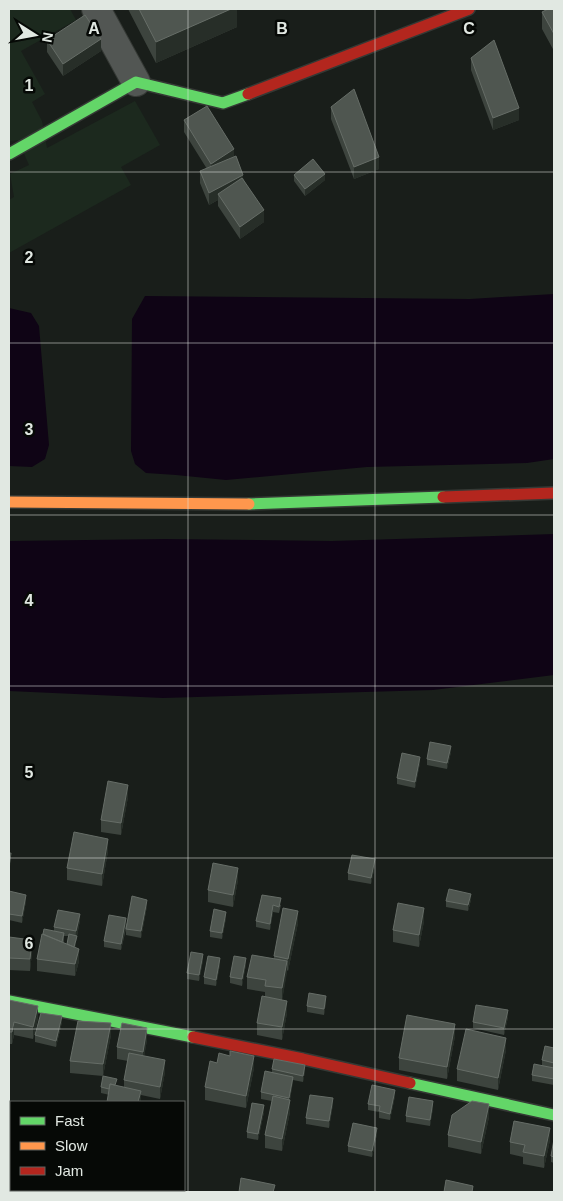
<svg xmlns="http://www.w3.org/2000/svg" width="563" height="1201" viewBox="0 0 563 1201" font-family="Helvetica,sans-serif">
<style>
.built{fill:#1c291e}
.water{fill:#0f0415}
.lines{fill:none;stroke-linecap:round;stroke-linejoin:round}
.street-casing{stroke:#353935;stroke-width:30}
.fast-casing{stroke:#353935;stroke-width:14}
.slow-casing{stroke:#353935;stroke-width:14}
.jam-casing{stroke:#353935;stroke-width:14}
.street{stroke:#525653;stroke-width:28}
.fast{stroke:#63d668;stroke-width:11}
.slow{stroke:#ff974d;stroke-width:11}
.jam{stroke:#b3261e;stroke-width:11}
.wall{fill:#3d443e;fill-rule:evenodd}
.shaded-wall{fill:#272e28}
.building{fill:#4f5650;stroke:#666d67}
.grid{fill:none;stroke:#e1e8e2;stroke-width:1;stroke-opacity:0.55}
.grid-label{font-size:16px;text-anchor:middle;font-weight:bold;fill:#e1e8e2;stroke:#060906;stroke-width:5;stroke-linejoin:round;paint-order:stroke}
</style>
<rect width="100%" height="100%" fill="#191e1a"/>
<path class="built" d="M9,9H70L76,20L21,51L45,94L32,102L42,121L47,148L135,101L160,145L121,167L131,185L9,253V200L14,197L10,174L29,165L18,140L9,141Z"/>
<path class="water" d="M554,294V459L527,463L367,467L226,480L176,475L146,473L135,464L131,451L132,319L145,296L470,299Z
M9,308L31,313L39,326L49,445L45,459L32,467L9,466Z
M554,534V675L433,690L163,698L9,691V541L165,539L332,541Z"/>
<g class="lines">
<defs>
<path id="street" d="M96,9L136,82"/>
<path id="fast" d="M9,154L136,82L223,103L248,94
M249,504L443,497
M9,1001L193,1037
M410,1083L554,1115"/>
<path id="slow" d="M9,502L249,504"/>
<path id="jam" d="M248,94L469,9
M443,497L554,493
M193,1037L303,1059L410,1083"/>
</defs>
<use href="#street" class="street-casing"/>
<use href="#fast" class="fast-casing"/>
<use href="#slow" class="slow-casing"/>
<use href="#jam" class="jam-casing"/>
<use href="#street" class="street"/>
<use href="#fast" class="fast"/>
<use href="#slow" class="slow"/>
<use href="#jam" class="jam"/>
</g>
<path class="wall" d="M128,9H237V27L156,63Z
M554,9V51L542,29V12Z
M47,40L101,51L63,76L47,52Z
M471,58L519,120L493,130L471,70Z
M331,107L379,169L354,179L331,119Z
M184,120L234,157L243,178L264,222L240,239L218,206V200L209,205L200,183V171L207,169L184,132Z
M294,175L325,180L305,196L294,181Z
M451,752L447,769L427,765V759Z
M420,763L415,788L397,784V778Z
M128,797L121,835L101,832V820Z
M108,851L102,886L67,880V868Z
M375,865L371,884L348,880V873Z
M238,880L233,907L208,902V890Z
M9,891L26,901L22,923L9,920Z
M262,895L281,905L279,913L273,912L270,930L256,927V921Z
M471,900L468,911L446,907V901Z
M147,906L141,938L126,935V929L121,950L104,947V941L126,924Z
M226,918L222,939L210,937V931Z
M80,920L77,936L75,948L79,961L75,976L37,971V959L43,934L54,931V927ZM64,936H68L67,944L64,943Z
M424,921L419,947L393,942V930Z
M298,923L288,971L287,970L282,1000L287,1013L282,1040L257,1035V1023L265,997V992L247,989V977L274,959V956Z
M9,937L32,952L30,971L9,970Z
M203,960L199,981L187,979V973Z
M220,964L216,986L204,984V977Z
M246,964L242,986L230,983V977Z
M9,1000L38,1018L33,1039L14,1035L12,1044H9Z
M326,1002L324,1015L307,1012V1006Z
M508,1017L504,1035L473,1028V1022Z
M62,1022L56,1047L35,1042V1035Z
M111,1035L103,1076L70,1073V1061Z
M455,1036L447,1079L399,1070V1058Z
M147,1040L144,1056L165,1072L160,1099L141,1095V1102L101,1093V1087L117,1086L124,1087V1080L128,1061L117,1059V1047Z
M554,1048V1085L532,1081V1075L542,1065V1060Z
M506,1050L498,1090L457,1081V1069Z
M254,1068L246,1108L205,1100V1087Z
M272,1069L305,1071L303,1082L293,1080L290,1100V1112L282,1151L265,1148V1135L272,1101L261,1099V1092L272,1072Z
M395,1096L390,1120L379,1118V1112L368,1110V1104Z
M333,1104L329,1128L306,1124V1118Z
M433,1108L430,1126L406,1122V1116Z
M264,1112L258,1140L247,1138V1132Z
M489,1117L481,1154L448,1147V1135Z
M377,1134L372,1157L348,1152V1146Z
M554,1139V1163L551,1162V1156Z
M550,1140L544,1168L523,1164V1157L510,1154V1142Z"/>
<path class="shaded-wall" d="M231,9H237V27L156,63V42Z
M101,39V51L63,76V64Z
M519,108V120L493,130V118Z
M234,149V161L211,176V164Z
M379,157V169L354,179V167Z
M325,174V180L305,196V189Z
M243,175V187L218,194V200L209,205V193Z
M264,210V222L240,239V227Z
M451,746V752L447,769V763Z
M420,757V763L415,788V782Z
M128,785V797L121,835V823Z
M108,839V851L102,886V874Z
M11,853V860L9,874V867Z
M375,859V865L371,884V878Z
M238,868V880L233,907V895Z
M471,894V900L468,911V905Z
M26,895V901L22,923V916Z
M147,900V906L141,938V931Z
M273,905V912L270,930V924Z
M424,908V921L419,947V935Z
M298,911V923L288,971V959Z
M226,912V918L222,939V933Z
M80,914V920L74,954L76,931Z
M126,918V925L121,950V944Z
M32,940V952L30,971V959Z
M79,949V961L75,976V964Z
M203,954V960L199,981V975Z
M220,958V964L216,986V980Z
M246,958V964L242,986V979Z
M287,961V973L282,1001V988Z
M326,996V1002L324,1015V1009Z
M287,1001V1013L282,1040V1027Z
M38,1006V1018L33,1039V1027Z
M508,1010V1017L504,1035V1028Z
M62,1016V1022L56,1047V1041Z
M14,1022V1035L12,1044V1032Z
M111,1023V1035L103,1076V1064Z
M455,1024V1036L447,1079V1067Z
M147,1028V1040L143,1064V1052Z
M506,1038V1050L498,1090V1078Z
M254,1056V1068L246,1108V1096Z
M165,1060V1072L160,1099V1087Z
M305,1065V1071L303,1082V1076Z
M293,1077V1083L289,1104V1098Z
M395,1090V1096L390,1120V1114Z
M141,1091V1102H138Z
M333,1098V1104L329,1128V1121Z
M290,1100V1112L282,1151V1139Z
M433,1101V1108L430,1126V1120Z
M489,1104V1117L481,1154V1142Z
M264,1105V1112L258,1140V1134Z
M377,1128V1134L372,1157V1151Z
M550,1128V1140L544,1168V1156Z"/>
<path class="building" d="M139,9H231L156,42Z
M548,9H554V34L542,12Z
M85,15L101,39L63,64L47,40Z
M494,40L519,108L493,118L471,58Z
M354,89L379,157L354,167L331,107Z
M207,106L234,149L211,164L184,120Z
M236,156L243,175L209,193L200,171Z
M313,159L325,174L305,189L294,175Z
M242,178L264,210L240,227L218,194Z
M430,742L451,746L447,763L427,759Z
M402,753L420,757L415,782L397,778Z
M108,781L128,785L121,823L101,820Z
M74,832L108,839L102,874L67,868Z
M9,853H11L9,867Z
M352,855L375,859L371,878L348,873Z
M213,863L238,868L233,895L208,890Z
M449,889L471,894L468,905L446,901Z
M9,891L26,895L22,916L9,914Z
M262,895L281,898L279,907L273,905L270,924L256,921Z
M132,896L147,900L141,931L126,929Z
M398,903L424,908L419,935L393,930Z
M283,908L298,911L288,959L274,956Z
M214,909L226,912L222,933L210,931Z
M58,910L80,914L76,931L54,927Z
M109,915L126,918L121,944L104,941Z
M44,929L64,933L62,942L43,934Z
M42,934L79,949L75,964L37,959Z
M69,934L77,936L74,947L67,944Z
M9,937L32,940L30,959L9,958Z
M191,952L203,954L199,975L187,973Z
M252,955L287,961L282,988L265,986L266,980L247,977Z
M208,956L220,958L216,980L204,977Z
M234,956L246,958L242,979L230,977Z
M309,993L326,996L324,1009L307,1006Z
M262,996L287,1001L282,1027L257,1023Z
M9,1000L38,1006L33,1027L14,1022L12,1032H9Z
M476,1005L508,1010L504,1028L473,1022Z
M41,1013L62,1016L56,1041L35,1035Z
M407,1015L455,1024L447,1067L399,1058Z
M78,1021L111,1023L103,1064L70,1061Z
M122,1023L147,1028L143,1052L117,1047Z
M466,1029L506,1038L498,1078L457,1069Z
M545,1046L554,1048V1063L542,1060Z
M230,1051L254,1056L246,1096L205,1087L210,1061L217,1063L219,1053L230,1056Z
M129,1053L165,1060L160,1087L124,1080Z
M274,1059L305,1065L303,1076L272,1069Z
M534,1064L554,1068V1079L532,1075Z
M265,1071L293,1077L289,1098L261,1092Z
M103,1076L117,1079L115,1085L110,1084L109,1089L101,1087Z
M110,1084L141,1091L138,1102H107Z
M372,1085L395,1090L390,1114L379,1111L380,1106L368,1104Z
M310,1095L333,1098L329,1121L306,1118Z
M273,1096L290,1100L282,1139L265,1135Z
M409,1097L433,1101L430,1120L406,1116Z
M472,1101L489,1104L481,1142L448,1135L452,1115Z
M252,1103L264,1105L258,1134L247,1132Z
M514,1121L550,1128L544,1156L523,1152L525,1145L510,1142Z
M353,1123L377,1128L372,1151L348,1146Z
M554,1139V1157L551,1156Z
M241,1178L275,1185L273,1192H239Z
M446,1180L473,1186L472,1192H444Z"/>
<path class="grid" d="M188,9V1192M375,9V1192M9,172H554M9,343H554M9,515H554M9,686H554M9,858H554M9,1029H554"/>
<g class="grid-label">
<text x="94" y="34">A</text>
<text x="282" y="34">B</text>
<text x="469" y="34">C</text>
<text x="29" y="91">1</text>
<text x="29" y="263">2</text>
<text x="29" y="435">3</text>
<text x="29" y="606">4</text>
<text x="29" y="778">5</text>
<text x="29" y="949">6</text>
</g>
<rect width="563" height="1201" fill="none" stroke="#e1e8e2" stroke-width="20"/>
<rect x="10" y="1101" width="175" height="90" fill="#060906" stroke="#5e625e"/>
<rect x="20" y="1117" width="25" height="8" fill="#63d668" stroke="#5e625e"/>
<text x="55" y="1126" font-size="15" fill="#e1e8e2">Fast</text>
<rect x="20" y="1142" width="25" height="8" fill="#ff974d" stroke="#5e625e"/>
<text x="55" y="1151" font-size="15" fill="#e1e8e2">Slow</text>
<rect x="20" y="1167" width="25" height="8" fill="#b3261e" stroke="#5e625e"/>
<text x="55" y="1176" font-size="15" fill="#e1e8e2">Jam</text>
<g transform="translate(35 35) rotate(101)" stroke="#060906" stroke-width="4" paint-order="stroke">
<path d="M0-4L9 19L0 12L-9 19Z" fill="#e1e8e2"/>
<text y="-8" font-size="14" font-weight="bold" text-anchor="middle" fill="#e1e8e2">N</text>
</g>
</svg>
